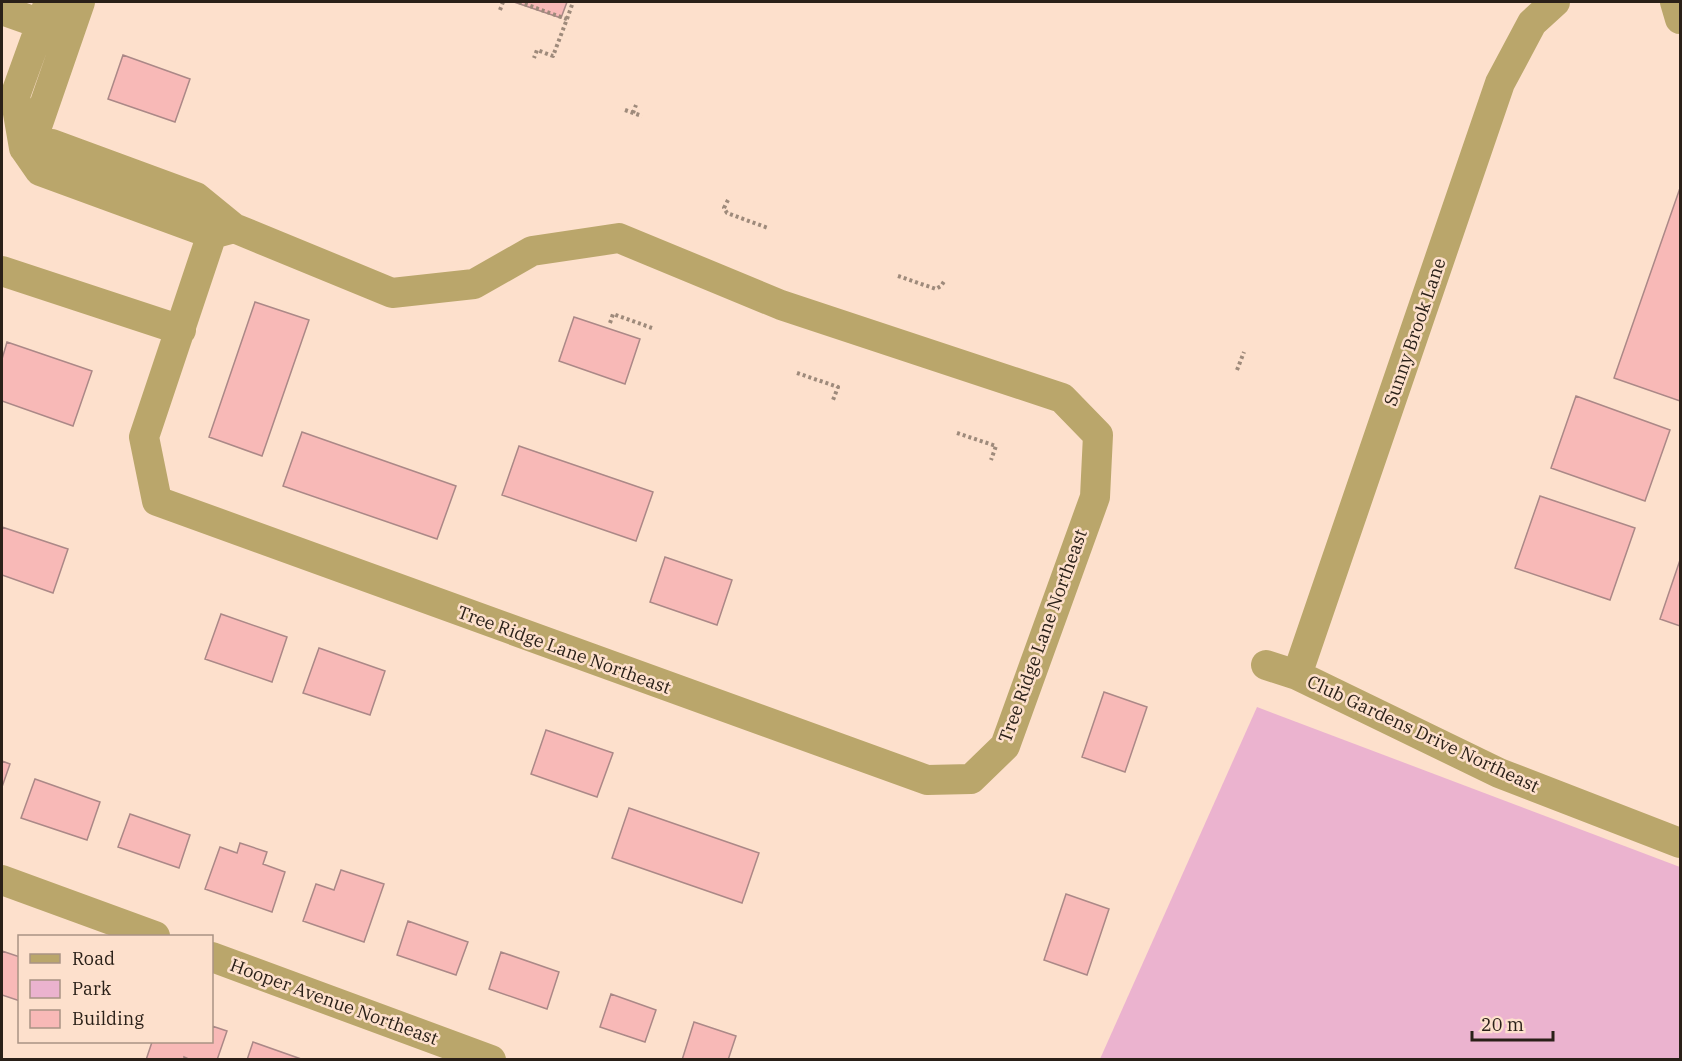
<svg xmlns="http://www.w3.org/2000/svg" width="1682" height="1061" viewBox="0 0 1682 1061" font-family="'IBM Plex Serif',serif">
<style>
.green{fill:#ebb3cf}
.building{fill:#f8b9b7;stroke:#ab8887;stroke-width:1.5}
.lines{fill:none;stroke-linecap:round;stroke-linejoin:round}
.path{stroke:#9e8a7b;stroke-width:4;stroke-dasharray:3 3;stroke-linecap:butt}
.minor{stroke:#baa66b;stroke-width:30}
.labels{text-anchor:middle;stroke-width:5;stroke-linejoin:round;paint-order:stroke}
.street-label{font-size:18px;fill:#2a2018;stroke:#fde0cc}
</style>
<rect width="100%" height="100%" fill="#fde0cc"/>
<path class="green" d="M1257,707L1680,867V1059H1100Z"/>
<path class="building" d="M514,2H567L561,18Z
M123,55L190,79L175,122L108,99Z
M1680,188V401L1614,378Z
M255,302L309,320L262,456L209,437Z
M574,317L640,339L625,384L559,361Z
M7,342L92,371L73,426L2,401V359Z
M1576,396L1670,430L1645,501L1551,468Z
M302,432L456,486L437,539L283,486Z
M519,446L653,492L636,541L502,495Z
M1540,496L1635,528L1610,600L1515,568Z
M2,527L68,549L53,593L2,575Z
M665,557L732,580L717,625L650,602Z
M1680,560V626L1660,619Z
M221,614L287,637L272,682L205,659Z
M319,648L385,671L370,715L303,693Z
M1104,692L1147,707L1125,772L1082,757Z
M546,730L613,753L597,797L531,774Z
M2,761L10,764L2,787Z
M35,779L100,802L87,840L21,818Z
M629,808L759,853L742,903L612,858Z
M130,814L190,835L179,868L118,847Z
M240,843L267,852L263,864L285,872L272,912L205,889L220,847L237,853Z
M341,870L384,884L364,942L303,921L316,884L334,890Z
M1066,894L1109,909L1087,975L1044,960Z
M408,921L468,942L456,975L397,955Z
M2,951L20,957V1001L2,995Z
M501,952L559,972L547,1009L489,989Z
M611,994L656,1010L645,1042L600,1027Z
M694,1022L736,1036L728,1060H682Z
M212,1026L227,1031L217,1060H191L184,1057V1060H146L152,1042H212Z
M253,1042L304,1060H247Z"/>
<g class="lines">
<path class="path" d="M519,2L567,19L553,56L537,50L534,58
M500,10L503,2
M567,19L573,2
M625,110L642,116
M633,113L636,105
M728,200L724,208L727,213L768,228
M898,276L936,289L941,286L945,280
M610,323L613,314L652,328
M1237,370L1244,352
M797,373L838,387L833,400
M957,433L996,446L991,460"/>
<path class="minor" d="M49,2L15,96L24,148L40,171L212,234
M1675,2L1680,19
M2,10L41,24
M24,148L52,144L196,197L234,228
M24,148L34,135L80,2
M234,228L392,293L474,284L532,251L619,238L781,305L1062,398L1098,435L1095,497L1005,746L971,779L927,780L157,501L144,437L212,234Z
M2,271L181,330
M1266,665L1297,675L1499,773L1680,843
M1297,675L1500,83L1532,23L1555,2
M2,880L155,936
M212,957L491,1060"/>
</g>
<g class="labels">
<g class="street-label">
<text transform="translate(1415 332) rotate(-71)" y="6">Sunny Brook Lane</text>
<text transform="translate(1043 636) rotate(-70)" y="6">Tree Ridge Lane Northeast</text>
<text transform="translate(564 650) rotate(20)" y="6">Tree Ridge Lane Northeast</text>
<text transform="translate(1423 734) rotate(25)" y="6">Club Gardens Drive Northeast</text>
<text transform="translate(334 1002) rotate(20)" y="6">Hooper Avenue Northeast</text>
</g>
</g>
<rect width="1682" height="1061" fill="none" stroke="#2a2018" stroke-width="6"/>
<rect x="18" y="935" width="195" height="108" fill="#fde0cc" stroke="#a99384" stroke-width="1.5"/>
<rect x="30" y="954" width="30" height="9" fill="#baa66b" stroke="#a99384" stroke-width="1.5"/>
<text x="72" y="965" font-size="18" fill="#2a2018">Road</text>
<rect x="30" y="980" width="30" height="18" fill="#ebb3cf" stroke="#a99384" stroke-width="1.5"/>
<text x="72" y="995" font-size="18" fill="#2a2018">Park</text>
<rect x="30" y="1010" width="30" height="18" fill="#f8b9b7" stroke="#a99384" stroke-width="1.5"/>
<text x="72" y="1025" font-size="18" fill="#2a2018">Building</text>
<path d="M1472 1031v9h81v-9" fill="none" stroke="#2a2018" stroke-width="3"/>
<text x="1481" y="1031" font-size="18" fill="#2a2018" stroke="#fde0cc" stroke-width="4.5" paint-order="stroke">20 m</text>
</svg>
